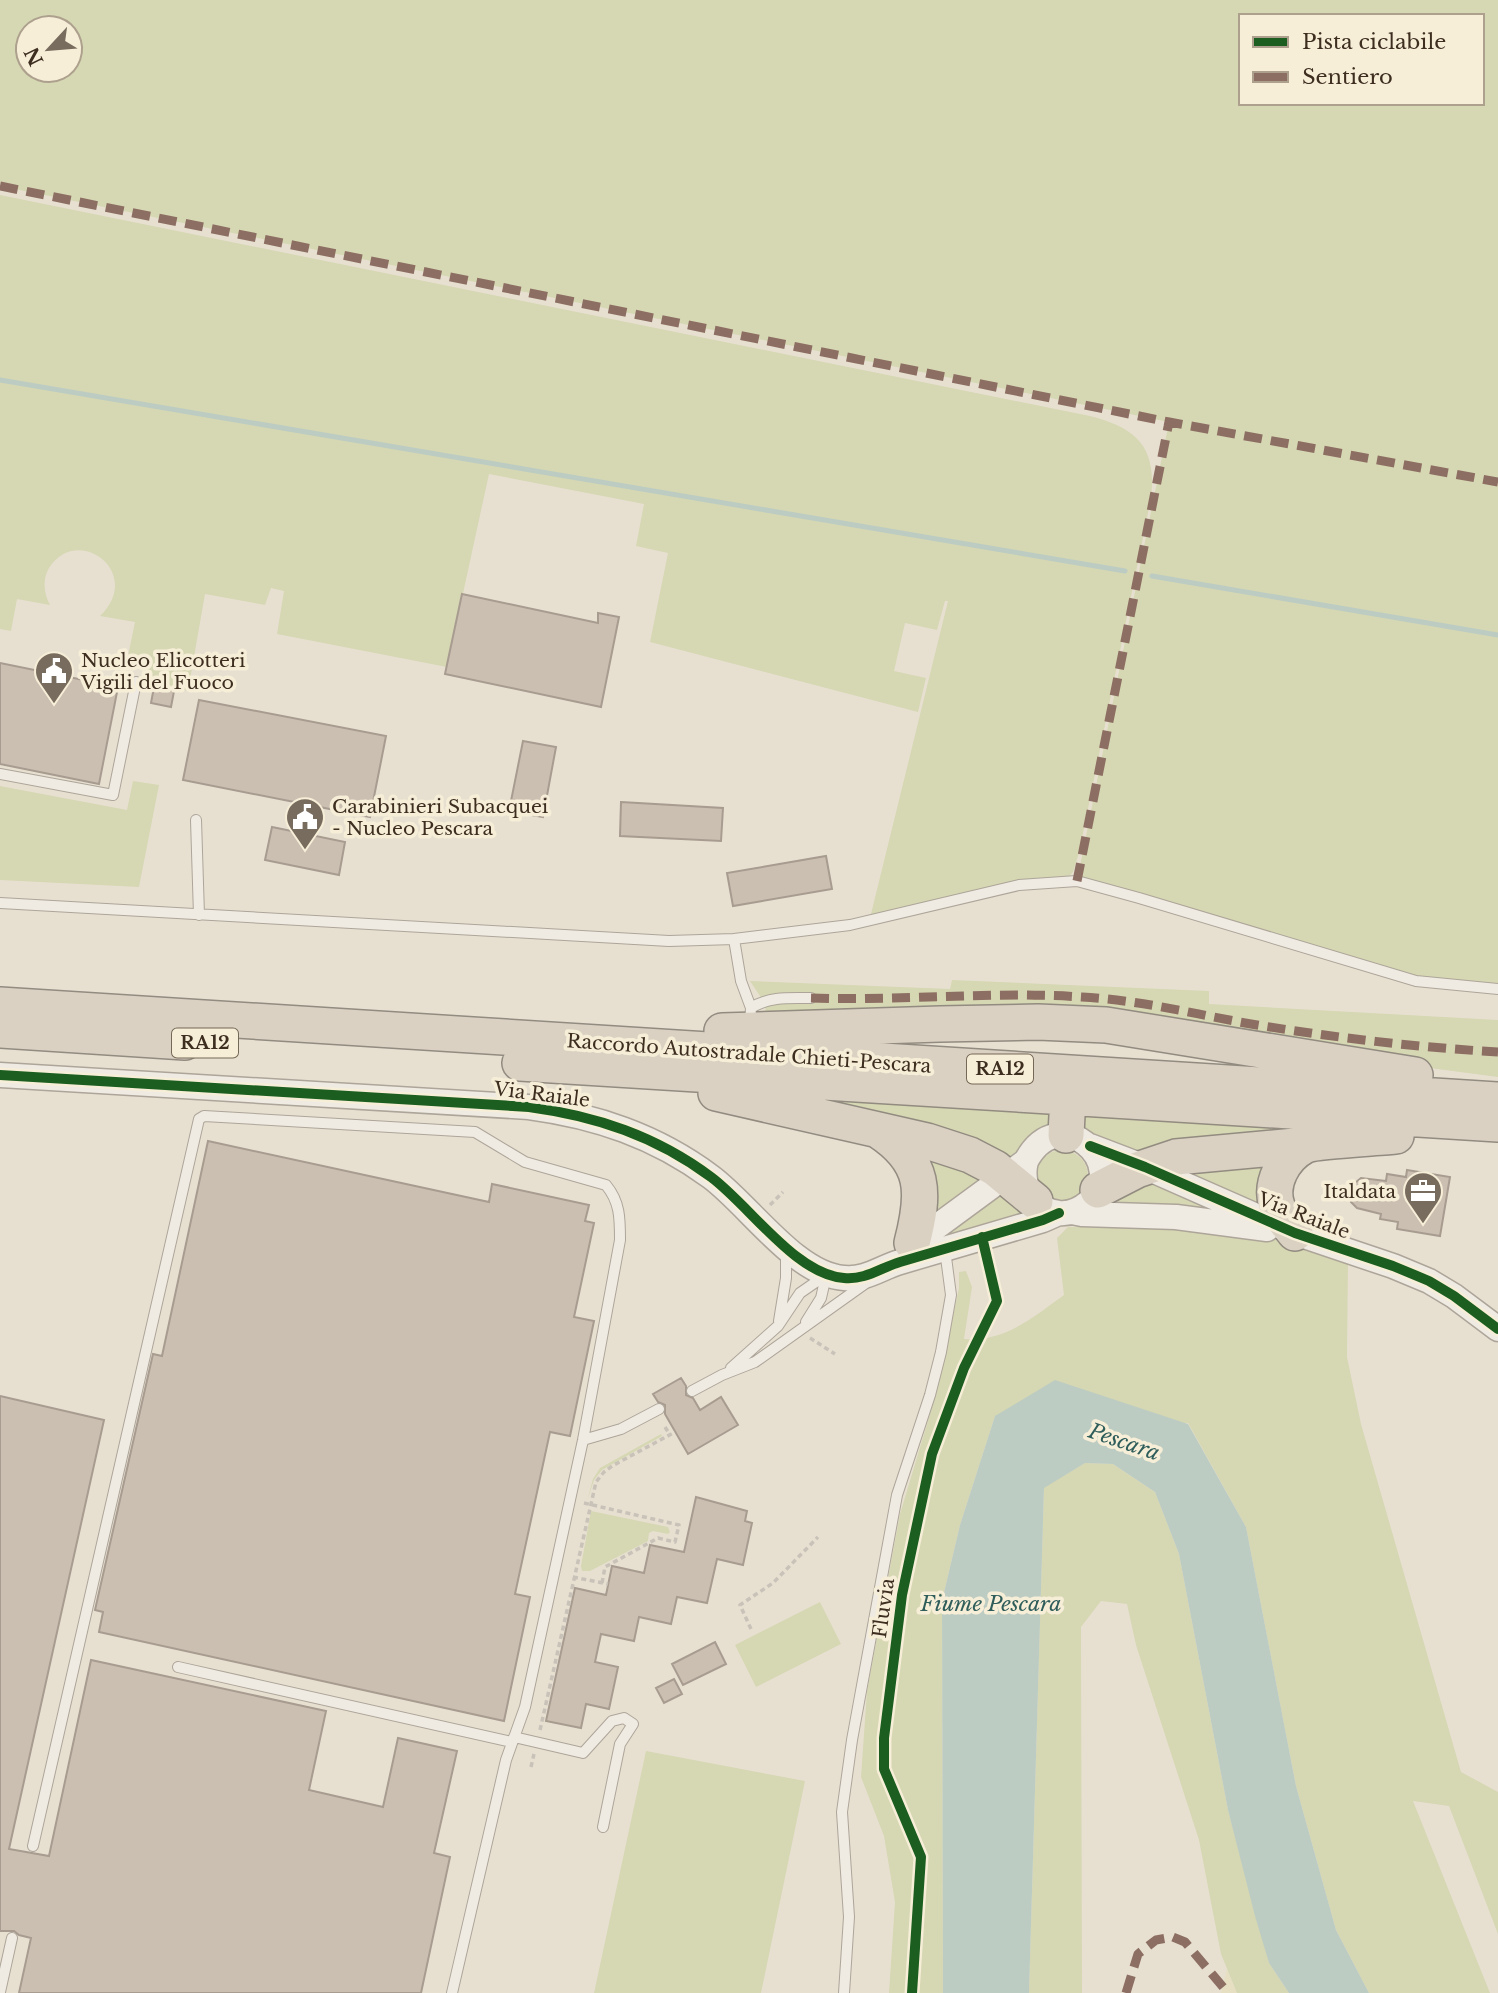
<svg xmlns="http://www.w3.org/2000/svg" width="1498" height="1993" viewBox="0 0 1498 1993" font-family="'Libre Baskerville',serif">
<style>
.farmland{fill:#e6dfc2}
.green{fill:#d6d7b3;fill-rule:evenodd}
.water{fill:#bcccc2}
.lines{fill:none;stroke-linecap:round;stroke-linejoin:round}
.stream{stroke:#bcccc2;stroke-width:5}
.building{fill:#cbbfb2;stroke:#a89c90;stroke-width:2}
.service-casing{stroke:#ada599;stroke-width:12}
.tertiary-casing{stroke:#ada599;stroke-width:27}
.motorway-casing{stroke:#928b80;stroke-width:38}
.path{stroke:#c8c2b9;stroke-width:3.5;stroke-dasharray:5 3.5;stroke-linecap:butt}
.service{stroke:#efebe3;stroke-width:10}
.tertiary{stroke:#efebe3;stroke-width:24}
.motorway{stroke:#dad1c2;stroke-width:35}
.quiet{stroke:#8d6e63;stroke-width:9;stroke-dasharray:18 9;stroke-linecap:butt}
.cycleway-casing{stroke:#f7eed8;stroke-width:15}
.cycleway{stroke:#1b5e20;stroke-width:10}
.labels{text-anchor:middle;stroke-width:7;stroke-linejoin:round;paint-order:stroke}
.shield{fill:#f7eed8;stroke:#756857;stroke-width:2}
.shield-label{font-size:18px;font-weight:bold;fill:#3d2e20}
.poi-label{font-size:19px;fill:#3d2e20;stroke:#f7eed8;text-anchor:start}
.street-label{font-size:19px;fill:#3d2e20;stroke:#f7eed8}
.water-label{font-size:21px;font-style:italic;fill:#2f5d5a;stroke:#f7eed8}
</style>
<rect width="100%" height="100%" fill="#e7e0d1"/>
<path class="farmland" d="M1227,1969L1237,1993H1221Z"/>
<path class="green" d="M0,0H1498V989L1416,981L1077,881L1169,422L0,186ZM1241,16H1482V103H1241ZM28,28H70V70H28Z
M0,195L1090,416C1137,428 1157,447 1151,498L1079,853L1073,872L1067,879L870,918L948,601H945L937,630L905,623L894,671L926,678L918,712L650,642L668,553L636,546L644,504L489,474L447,667L277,634L284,591L271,588L265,605L205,594L188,691L143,680L147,657L128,656L135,622L100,616C145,572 77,523 49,568C42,580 44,594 50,605L17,599L11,631L0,629Z
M133,781L159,785L139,887L0,880V786L127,810Z
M952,980L1209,991V1004L1498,1020V1077L1407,1065L765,1013L766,1005L750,981L950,989Z
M801,1098L1050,1114L1051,1124L1004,1162Z
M1079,1115L1345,1133L1146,1158L1085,1131L1080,1123Z
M1036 1176a26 26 0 1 1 52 0a26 26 0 1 1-52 0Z
M1283,1155L1272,1214L1165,1167Z
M916,1156L992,1175L925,1226Z
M1147,1178L1242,1217L1093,1210Z
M1005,1190L1035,1216L921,1247Z
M1150,1225L1261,1236L1348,1258L1347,1357L1361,1424L1461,1772L1498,1792V1934L1449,1806L1413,1801L1490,1993H1369L1336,1930L1296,1786L1246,1527L1188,1423L995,1416L960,1525L942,1601L943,1993H889L895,1902L884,1836L861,1777L867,1691L900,1514L936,1394L959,1288V1272L966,1271L972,1287L964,1339C1005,1342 1032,1318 1064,1295L1057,1238L1068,1227Z
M661,1434L662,1436L602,1470L594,1480L587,1501L593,1479L600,1468Z
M1085,1463L1113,1464L1155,1492L1179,1554L1228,1810L1269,1963L1289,1993H1237L1221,1954L1199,1840L1136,1645L1127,1604L1101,1601L1081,1627L1082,1993H1029L1044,1487Z
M591,1511L668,1527L670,1532L668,1534L653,1531L649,1533L648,1541L590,1571H582L581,1566Z
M820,1602L841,1644L756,1687L735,1645Z
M646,1751L805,1781L761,1993H594Z"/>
<path class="water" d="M1055,1380L1188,1424L1246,1527L1296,1786L1336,1930L1369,1993H1289L1269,1963L1255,1916L1228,1810L1179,1554L1155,1492L1113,1464L1085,1463L1044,1488L1029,1993H943L942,1601L960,1525L995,1416Z"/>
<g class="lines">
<path class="stream" d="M0,380L1125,571
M1152,576L1498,635"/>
</g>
<path class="building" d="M462,594L598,623V613L619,617L601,707L445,674Z
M0,663L118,687L99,784L0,764Z
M154,687L174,691L171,707L151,703Z
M199,700L386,736L370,817L183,780Z
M523,741L556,747L543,817L509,811Z
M621,802L723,808L721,841L620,836Z
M272,827L345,842L339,875L265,860Z
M826,856L832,889L733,906L727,873Z
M208,1141L489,1202L492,1184L589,1205L585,1221L594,1223L574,1317L594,1321L570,1436L550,1432L515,1594L530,1597L504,1721L99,1632L103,1612L95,1610L153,1354L162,1356Z
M1407,1170L1450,1177L1440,1236L1397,1229L1398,1222L1380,1219L1381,1214L1357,1208L1351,1202L1350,1187L1361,1178L1386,1181L1387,1174L1406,1177Z
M681,1378L686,1386V1395L693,1398L700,1410L721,1397L738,1425L688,1454L665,1414V1405L658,1402L653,1394Z
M0,1396L104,1420L9,1849L49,1856L91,1660L326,1711L309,1790L383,1807L398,1738L457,1751L434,1853L450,1857L421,1993H19L31,1938L19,1935L14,1931H0Z
M696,1497L747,1511L745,1521L752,1523L743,1565L717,1559L707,1603L677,1597L671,1624L639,1617L634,1641L601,1634L595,1662L618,1667L609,1709L586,1704L581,1728L546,1721L575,1588L606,1595L612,1566L644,1573L650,1545L684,1552Z
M715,1642L726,1664L683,1685L672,1664Z
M674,1679L682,1694L664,1703L656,1688Z"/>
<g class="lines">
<defs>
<path id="service" d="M0,774L113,795L136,682
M196,820L199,915
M0,903L669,941L734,939L850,925L1019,885L1077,881L1139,898L1416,981L1498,989
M734,939L741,981L751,1008
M750,1023L751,1008C770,996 790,998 811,998
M779,1321L786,1278V1253
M806,1322L821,1298L826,1276
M731,1368L778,1326L800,1293L826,1275
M692,1391L722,1375L755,1362L866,1283
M583,1440L621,1429L659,1409
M178,1667L512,1742
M514,1737L583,1753L612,1721L624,1718L633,1724L620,1744L603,1827
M33,1846L199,1119L204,1116L475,1132L525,1162L606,1185C620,1202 620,1218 620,1240L583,1440L525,1707L506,1760L452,1993
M0,1992L12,1938
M844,1993L849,1917L842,1812L852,1740L897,1495L930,1395L941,1352L951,1295L945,1250"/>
<path id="tertiary" d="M0,1075L529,1107C596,1116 656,1136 711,1177C749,1205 796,1275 844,1278C866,1280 880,1268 900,1262C947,1248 995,1234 1043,1220L1059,1213
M1090,1146L1145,1167L1295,1233L1393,1266L1429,1281L1454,1296L1498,1329
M1072,1212L1082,1214L1176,1217L1267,1229
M909,1247L1026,1161C1059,1099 1131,1163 1089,1202C1081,1209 1070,1214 1059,1213C1033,1210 1020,1185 1026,1161"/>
<path id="motorway" d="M0,1005L1498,1100
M0,1030L185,1042
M722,1031L940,1024L1038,1022L1106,1025L1415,1075
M520,1063L1498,1124
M716,1093L927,1141L970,1155L995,1168L1035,1201
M879,1131C926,1162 925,1193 912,1243
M1066,1135L1067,1115
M1098,1190L1137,1170L1176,1157L1306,1145
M1295,1233C1288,1224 1280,1216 1277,1206C1269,1183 1284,1157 1304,1146C1314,1141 1380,1138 1396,1136"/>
</defs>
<use href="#service" class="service-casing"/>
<use href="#tertiary" class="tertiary-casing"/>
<use href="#motorway" class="motorway-casing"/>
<path class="path" d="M770,1205L783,1192
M810,1338L835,1354
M665,1427L670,1435
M584,1503L679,1525L675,1542L658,1538L605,1567L602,1583
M573,1577L608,1584
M751,1629L740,1605L773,1583L818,1537
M540,1730L596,1482L604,1472L612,1466L675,1432
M531,1767L534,1754"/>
<use href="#service" class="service"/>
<use href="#tertiary" class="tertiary"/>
<use href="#motorway" class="motorway"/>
<path class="quiet" d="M0,186L1169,422L1498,482
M1077,881L1169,422
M811,998C902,1001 992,991 1082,997C1138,1000 1191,1013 1245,1023C1329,1037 1413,1047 1498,1052
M1126,1993L1138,1954L1156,1940L1173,1937L1185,1942L1228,1993"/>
<defs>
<path id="cycleway" d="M0,1075L529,1107C596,1116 656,1136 711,1177C749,1205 796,1275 844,1278C866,1280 880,1268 900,1262C947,1248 995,1234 1043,1220L1059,1213
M1090,1146L1145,1167L1295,1233L1393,1266L1429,1281L1454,1296L1498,1329
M912,1993L921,1857L884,1769V1738L902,1595L932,1454L964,1368L997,1301L982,1237"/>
</defs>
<use href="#cycleway" class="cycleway-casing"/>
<use href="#cycleway" class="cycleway"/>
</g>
<defs>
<symbol id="civic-pin" viewBox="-11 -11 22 30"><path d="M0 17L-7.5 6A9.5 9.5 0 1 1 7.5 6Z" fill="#786c5e" stroke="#f7eed8"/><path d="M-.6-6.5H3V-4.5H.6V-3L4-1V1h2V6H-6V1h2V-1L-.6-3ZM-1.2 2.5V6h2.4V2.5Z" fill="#fff"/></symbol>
<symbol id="office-pin" viewBox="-11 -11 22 30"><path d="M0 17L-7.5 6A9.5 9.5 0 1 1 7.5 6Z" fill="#786c5e" stroke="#f7eed8"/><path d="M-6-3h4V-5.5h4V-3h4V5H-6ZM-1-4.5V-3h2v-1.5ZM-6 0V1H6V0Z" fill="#fff"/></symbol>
</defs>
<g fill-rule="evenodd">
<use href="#civic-pin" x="32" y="649" width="44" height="60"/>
<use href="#civic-pin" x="283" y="795" width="44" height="60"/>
<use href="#office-pin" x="1401" y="1169" width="44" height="60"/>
</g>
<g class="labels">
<g class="shield">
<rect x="172" y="1028.5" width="66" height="29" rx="5"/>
<rect x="967" y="1054.5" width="66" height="29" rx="5"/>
</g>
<g class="shield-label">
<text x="205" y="1049">RA12</text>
<text x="1000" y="1075">RA12</text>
</g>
<g class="poi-label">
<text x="81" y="667">Nucleo Elicotteri<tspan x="81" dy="22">Vigili del Fuoco</tspan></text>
<text x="332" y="813">Carabinieri Subacquei<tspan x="332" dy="22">- Nucleo Pescara</tspan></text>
<text x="1396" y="1198" text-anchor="end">Italdata</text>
</g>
<g class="street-label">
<text transform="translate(749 1053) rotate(4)" y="7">Raccordo Autostradale Chieti-Pescara</text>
<text transform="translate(542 1094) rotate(7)" y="7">Via Raiale</text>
<text transform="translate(1304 1215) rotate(21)" y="7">Via Raiale</text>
<text transform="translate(883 1608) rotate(-82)" y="7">Fluvia</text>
</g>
<g class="water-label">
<text transform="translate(1124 1442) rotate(19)" y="7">Pescara</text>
<text x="991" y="1611">Fiume Pescara</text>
</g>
</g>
<rect x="1239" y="14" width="245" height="91" fill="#f7eed8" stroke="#ada18e" stroke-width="2"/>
<rect x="1253" y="37" width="35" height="10" fill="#1b5e20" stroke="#ada18e" stroke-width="2"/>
<text x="1302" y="49" font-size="21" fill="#3d2e20">Pista ciclabile</text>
<rect x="1253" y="72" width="35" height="10" fill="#8d6e63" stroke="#ada18e" stroke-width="2"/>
<text x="1302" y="84" font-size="21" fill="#3d2e20">Sentiero</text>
<g transform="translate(49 49) rotate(244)"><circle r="33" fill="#f7eed8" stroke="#ada18e" stroke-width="2"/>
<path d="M0-5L12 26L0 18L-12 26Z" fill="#786c5e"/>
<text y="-10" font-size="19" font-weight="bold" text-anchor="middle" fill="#3d2e20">N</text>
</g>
</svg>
